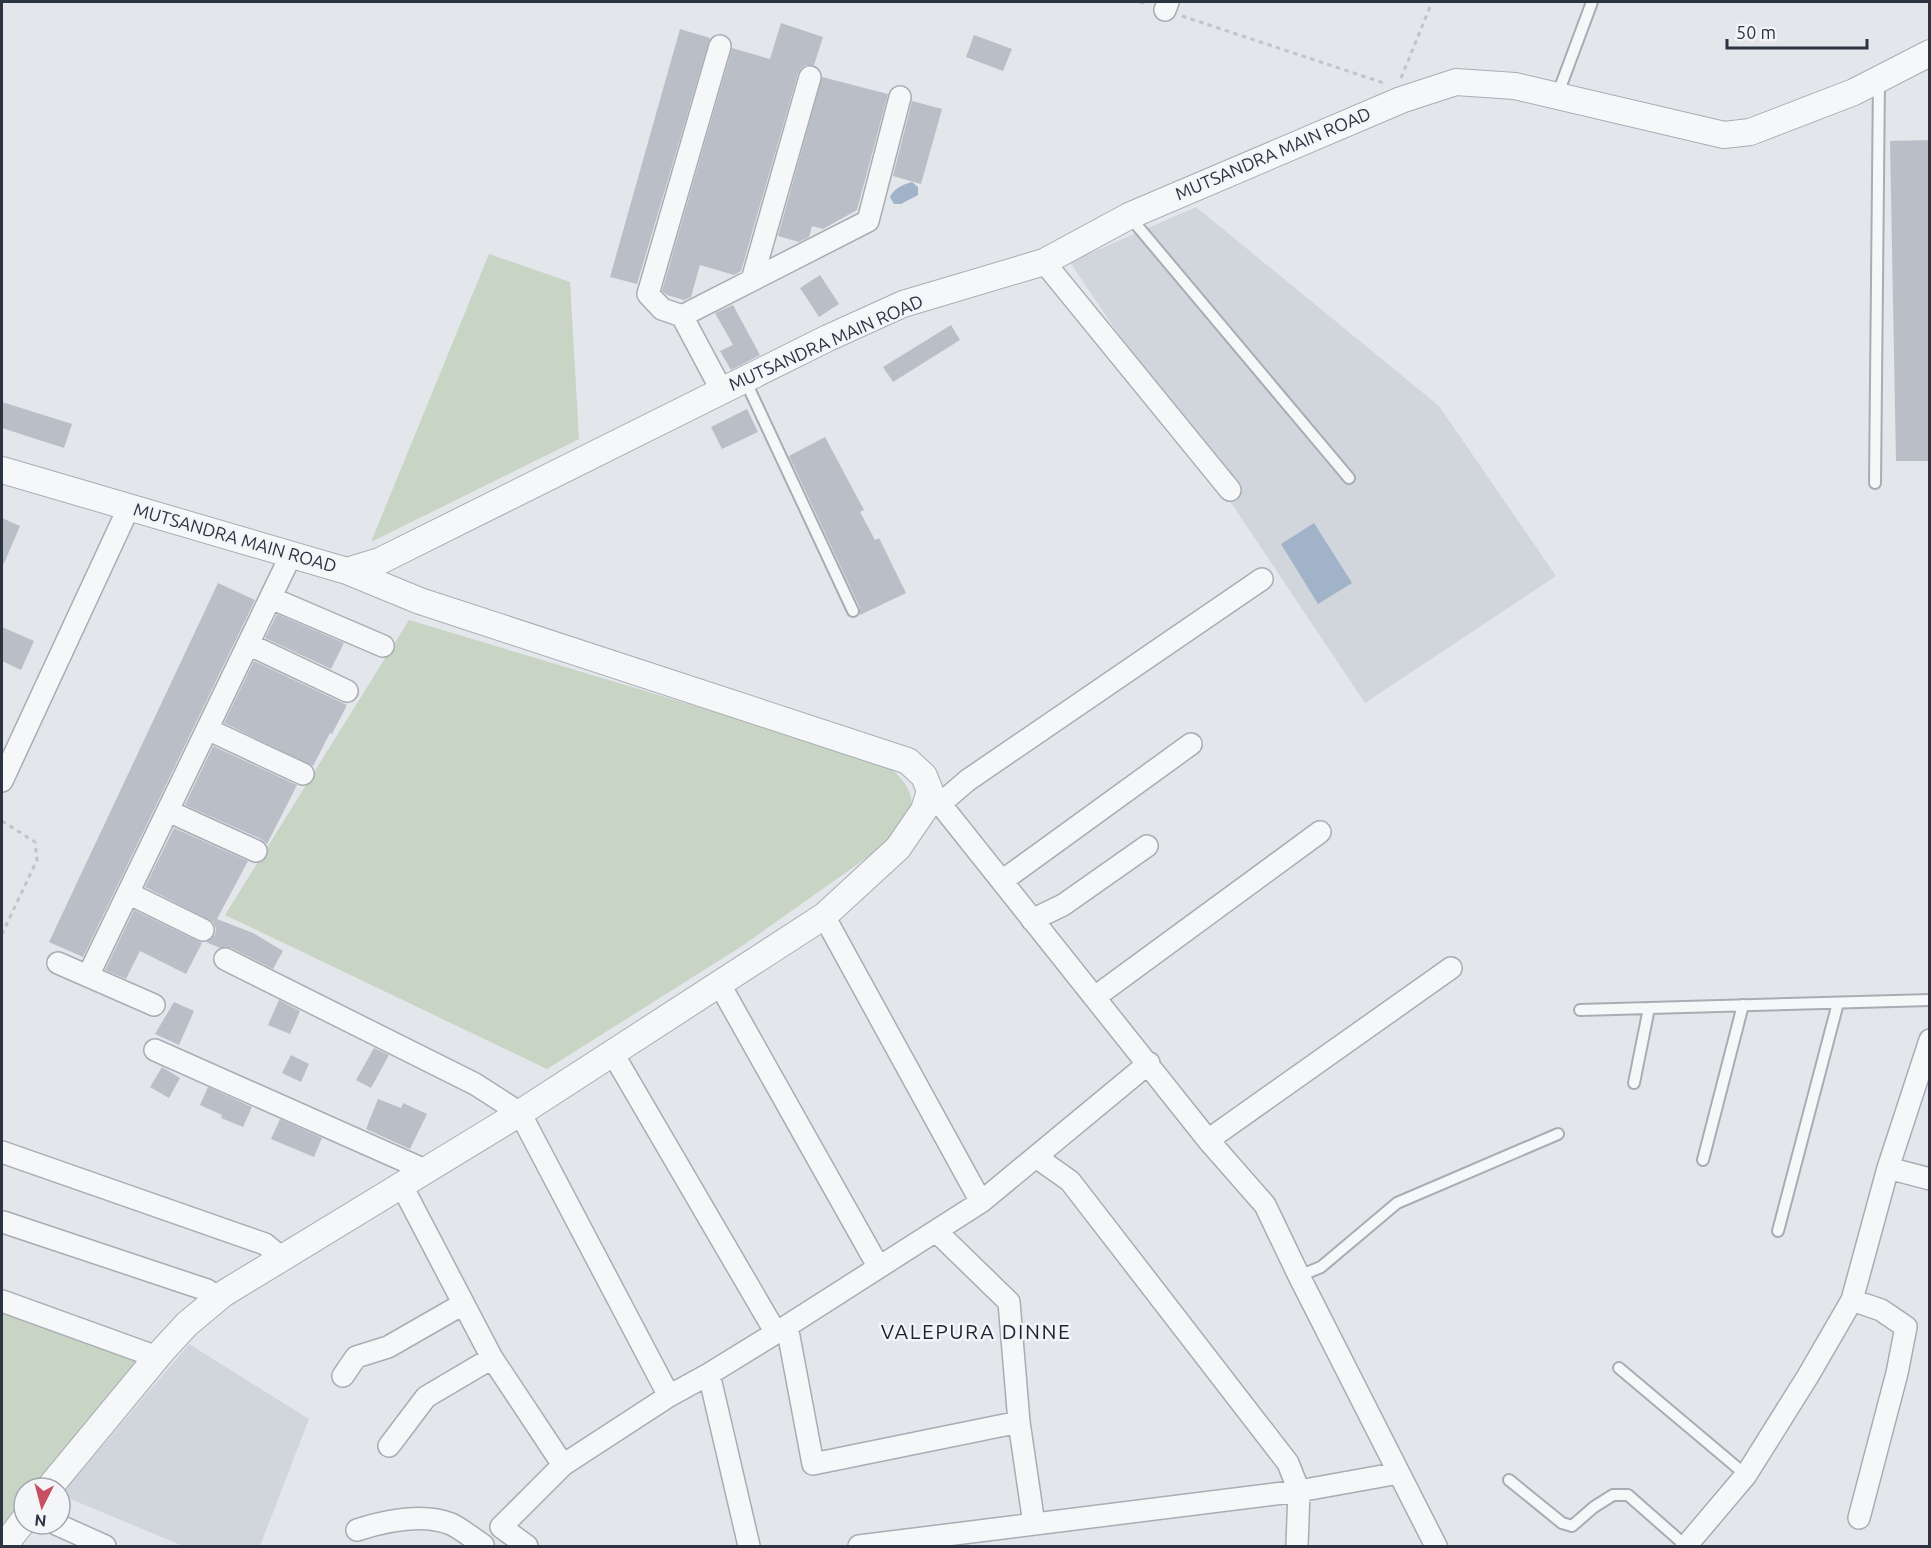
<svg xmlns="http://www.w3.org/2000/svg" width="1931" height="1548" viewBox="0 0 1931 1548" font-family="Ubuntu,sans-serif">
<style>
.built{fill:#d1d5dc}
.green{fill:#c8d4c4}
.water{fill:#a0b3c8}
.building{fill:#babfc7}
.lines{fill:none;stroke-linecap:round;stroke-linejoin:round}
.service-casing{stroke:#a8adb4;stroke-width:14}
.minor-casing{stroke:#a8adb4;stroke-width:24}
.tertiary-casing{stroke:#a8adb4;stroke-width:28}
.path{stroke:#c1c4c9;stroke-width:3;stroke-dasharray:4.5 4.5;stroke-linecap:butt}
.service{stroke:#f6f7f9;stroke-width:10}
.minor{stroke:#f6f7f9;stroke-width:21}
.tertiary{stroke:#f6f7f9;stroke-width:26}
.labels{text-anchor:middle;stroke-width:5;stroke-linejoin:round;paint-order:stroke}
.street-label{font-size:18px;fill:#2c3442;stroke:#f3f5f8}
.quarter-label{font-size:21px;letter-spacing:1.5px;fill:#1e2533;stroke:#f3f5f8}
</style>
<rect width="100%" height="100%" fill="#e3e6ea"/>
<path class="built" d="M1196,207L1439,406L1556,576L1365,703L1070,262Z
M189,1344L309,1419L260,1546H183L61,1495Z"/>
<path class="green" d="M489,254L570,282L579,439L371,542Z
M409,620L878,761C895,769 916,789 911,811C908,820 900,829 896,837L742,946L547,1069L225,915Z
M2,1311L138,1358L37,1488H24V1505L2,1534Z"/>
<path class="water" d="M912,182L918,187V195L901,204H894L890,197C893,189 904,184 912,182Z
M1314,523L1352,583L1318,604L1281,544Z"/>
<path class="building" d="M781,23L823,37L814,65H806L801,68L798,74L741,271L734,275L700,265L691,297L684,300L667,295L662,291L732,48L770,59Z
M680,29L710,38L637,284L610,277Z
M974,35L1012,49L1003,71L966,57Z
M822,77L888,94L857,210L823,229L812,226L809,237L799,242L778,236Z
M912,101L942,109L921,184L893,176Z
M1929,140V461H1896L1890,141Z
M820,275L839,304L819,317L800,288Z
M733,305L760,355L731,370L720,351L733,345L715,313Z
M951,325L960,340L893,382L883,367Z
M2,402L72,424L64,448L2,428Z
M747,409L758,432L722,449L711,427Z
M825,437L864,510L860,512L875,540L879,538L906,593L860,615V608L789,456Z
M2,518L20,526L2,568Z
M218,583L255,600L83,957L49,942Z
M277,614L344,643L331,669L265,638Z
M2,627L34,641L21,670L2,661Z
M254,661L347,705L332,734L330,733L313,766L224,723Z
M213,746L297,785L267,844L261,839L185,805Z
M174,828L248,861L217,919L253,933L283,951L273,969L231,948H220L206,942L215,935L216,929L213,922L145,887Z
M134,910L202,943L186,974L140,951L126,979L105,970Z
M279,1000L300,1011L290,1034L268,1025Z
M174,1002L194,1011L179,1045L155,1034Z
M374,1048L389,1055L371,1088L356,1080Z
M291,1055L309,1064L301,1082L282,1073Z
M162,1067L180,1078L169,1098L150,1087Z
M208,1087L252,1107L243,1127L221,1118L222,1115L200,1105Z
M378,1099L401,1108L403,1103L427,1114L410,1149L366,1129Z
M280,1119L322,1138L314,1157L271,1139Z"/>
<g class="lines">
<defs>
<path id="service" d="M1557,96L1592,2
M1129,216L1349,478
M745,380L853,611
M1875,483L1879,79
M1580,1010L1930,1000
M1634,1083L1649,1008
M1703,1160L1743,1005
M1778,1231L1838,1003
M1299,1276L1321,1267L1397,1203L1558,1134
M1619,1368L1746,1475
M1509,1480L1562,1523L1572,1526L1594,1507L1613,1495H1628L1686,1546"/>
<path id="minor" d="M1165,10L1168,2
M720,46L648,294L662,309L682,316L722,391
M1044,262L1230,490
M752,280L810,77
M682,316L868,221L900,97
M271,598L383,646
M248,644L347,691
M207,729L303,774
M2,781L129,507
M930,791L1208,1140L1265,1205L1299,1276L1436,1546
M940,804L968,780L1262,579
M168,811L256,851
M1002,881L1191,744
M128,893L203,930
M824,916L981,1202
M1032,920L1063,905L1147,846
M225,959L475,1084L520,1113L669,1396
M58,963L154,1005
M88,976L291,555
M720,985L878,1266
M1095,997L1320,832
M155,1050L425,1170
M612,1052L776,1333
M1208,1140L1451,968
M2,1152L265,1244L282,1258
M1036,1157L1070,1181L1288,1463L1299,1491L1297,1546
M1888,1168L1930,1179
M402,1186L492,1358L563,1465
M3,1222L207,1290L218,1298
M936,1231L1009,1302L1019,1422L1034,1524
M1852,1300L1881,1310L1906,1327L1897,1373L1859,1518
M2,1301L157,1357
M787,1326L813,1464L1019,1422
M709,1374L749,1546
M343,1376L356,1357L388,1347L463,1304
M389,1446L426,1397L492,1358
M56,1524L105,1546
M357,1530C385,1521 423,1513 451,1524C462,1529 473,1539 483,1545
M527,1546L501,1527L563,1465L669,1396L709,1374L787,1326L981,1202L1149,1063
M859,1546L1299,1491L1399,1473
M1686,1546L1746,1475L1808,1376L1852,1300L1888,1168L1930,1040"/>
<path id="tertiary" d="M2,470L347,571L380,561L828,338L903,304L1044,262L1129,216L1401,100L1456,82L1515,86L1724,135L1750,132L1854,92L1930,53
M49,1488L163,1350L187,1324L223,1294L520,1113L824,916L898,848L924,810L930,791L924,776L908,761L420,601L347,571
M4,1546L24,1520"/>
</defs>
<use href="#service" class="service-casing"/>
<use href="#minor" class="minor-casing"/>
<use href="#tertiary" class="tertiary-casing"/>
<path class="path" d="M1140,2L1148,4
M1182,16L1384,83
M1401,78L1432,2
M2,821L35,842L37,860L2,934"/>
<use href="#service" class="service"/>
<use href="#minor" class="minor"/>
<use href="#tertiary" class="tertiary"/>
</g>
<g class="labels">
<g class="street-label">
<text transform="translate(1273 154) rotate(-23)" y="6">MUTSANDRA MAIN ROAD</text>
<text transform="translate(826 343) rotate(-24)" y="6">MUTSANDRA MAIN ROAD</text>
<text transform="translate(235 538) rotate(16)" y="6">MUTSANDRA MAIN ROAD</text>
</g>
<g class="quarter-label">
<text x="976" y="1339">VALEPURA DINNE</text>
</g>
</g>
<rect width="1931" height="1548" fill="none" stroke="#2c3442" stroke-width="6"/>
<g transform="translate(42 1506) rotate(186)"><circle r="28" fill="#f3f5f8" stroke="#a3a8af" stroke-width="1.5"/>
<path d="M0-4.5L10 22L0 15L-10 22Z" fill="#c84f61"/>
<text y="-9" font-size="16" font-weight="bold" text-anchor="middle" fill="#2c3442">N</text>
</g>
<path d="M1727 39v9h140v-9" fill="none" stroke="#2c3442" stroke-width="3"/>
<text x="1736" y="39" font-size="18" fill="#2c3442" stroke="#f3f5f8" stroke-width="4.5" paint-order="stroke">50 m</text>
</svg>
